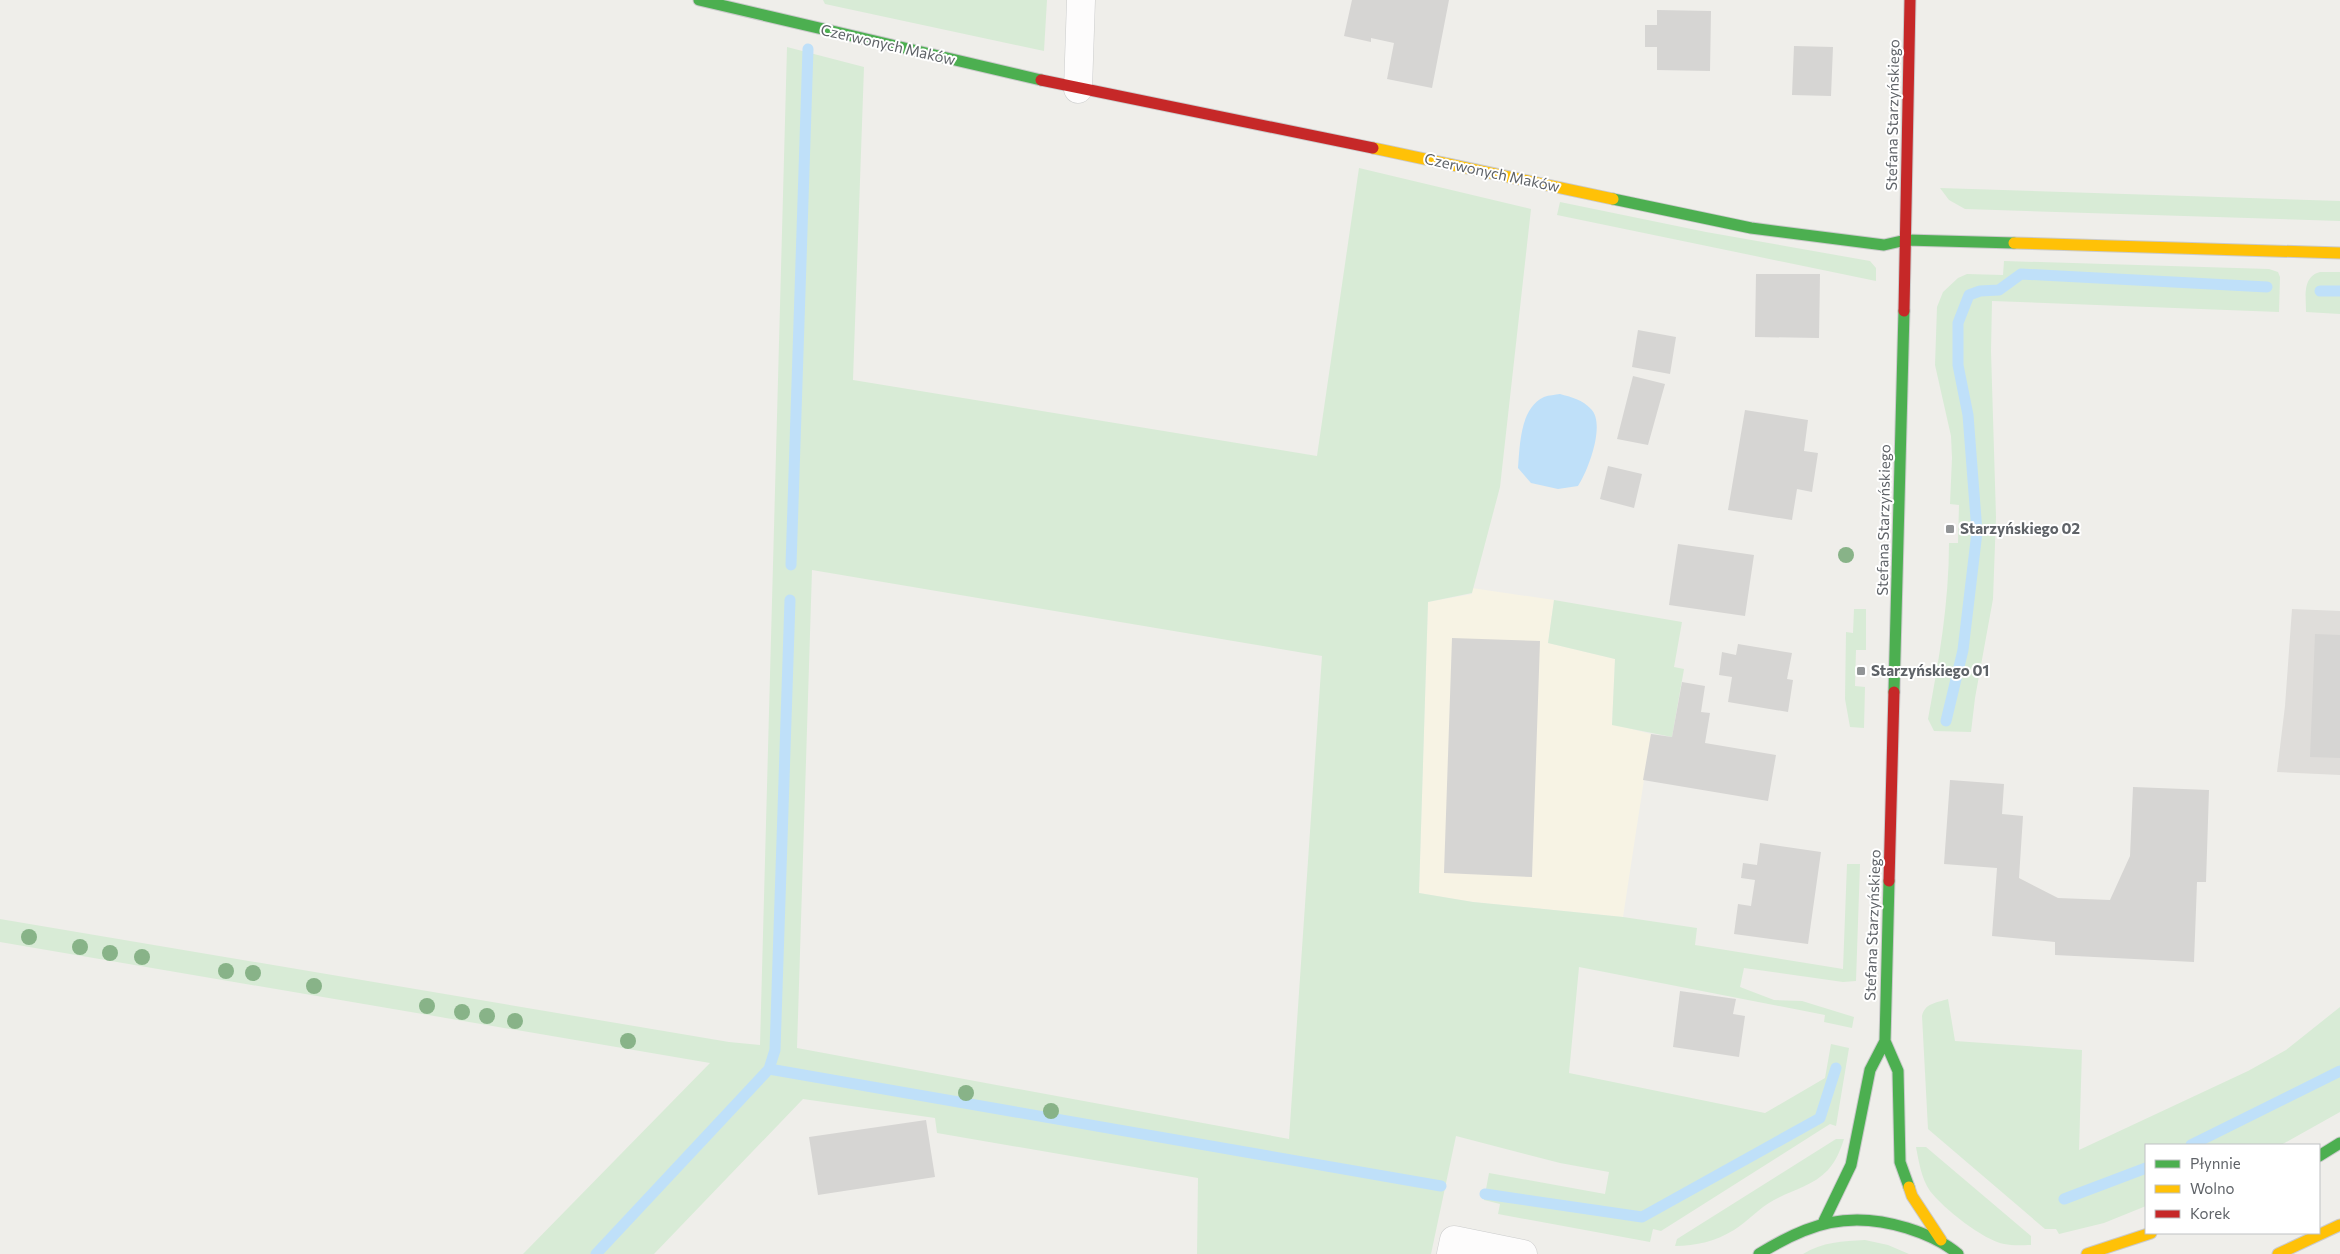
<svg xmlns="http://www.w3.org/2000/svg" width="2340" height="1254" viewBox="0 0 2340 1254" font-family="Commissioner,sans-serif">
<style>
.commercial{fill:#f7f3e4}
.industrial{fill:#dfddda}
.green{fill:#d8ebd6;fill-rule:evenodd}
.water{fill:#bfe0f9}
.lines{fill:none;stroke-linecap:round;stroke-linejoin:round}
.stream{stroke:#bfe0f9;stroke-width:11}
.building{fill:#d6d5d3}
.street-casing{stroke:#cbcccc;stroke-width:29}
.fast-casing{stroke:#cacacb;stroke-width:13}
.slow-casing{stroke:#cacacb;stroke-width:13}
.jam-casing{stroke:#cacacb;stroke-width:13}
.street{stroke:#fdfcfc;stroke-width:28}
.fast{stroke:#4caf50;stroke-width:11}
.slow{stroke:#ffc107;stroke-width:11}
.jam{stroke:#c62828;stroke-width:11}
.tree{fill:#88b388}
.poi-dot{fill:#919496;stroke:#fff;stroke-width:2}
.labels{text-anchor:middle;stroke-width:4;stroke-linejoin:round;paint-order:stroke}
.street-label{font-size:15px;fill:#5f6368;stroke:#fff}
.poi-label{font-size:15px;font-weight:bold;fill:#5f6368;stroke:#fff;text-anchor:start}
</style>
<rect width="100%" height="100%" fill="#efeeea"/>
<path class="commercial" d="M1472,588L1554,600L1548,643L1615,659L1612,724L1651,734L1623,917L1473,902L1419,893L1428,602L1472,594Z"/>
<path class="industrial" d="M2292,609L2340,611V775L2277,772L2285,706Z"/>
<path class="green" d="M823,0H1047L1044,51L825,4Z
M787,47L864,67L853,380L1317,456L1359,168L1531,209L1500,487L1472,593L1428,602L1419,893L1473,902L1623,917L1697,928L1695,945L1843,969L1847,864H1860L1856,981L1843,982L1744,968L1740,987L1774,1000L1802,1001L1854,1017L1852,1028L1824,1022L1825,1015L1579,967L1569,1073L1765,1113L1825,1078L1831,1044L1849,1048L1836,1126L1830,1124L1661,1231L1653,1229L1650,1242L1498,1214L1500,1204L1484,1200L1489,1173L1605,1194L1609,1172L1560,1163L1456,1136L1431,1254H1197L1198,1178L937,1133L935,1118L803,1099L654,1254H523L710,1063L0,942V919L729,1042L760,1045ZM812,570L1322,656L1289,1139L797,1048Z
M1940,188L2340,201V221L1965,209L1949,200Z
M1560,202L1706,232L1870,261L1876,268V281L1557,215Z
M2004,261L2269,269L2278,272L2280,277L2279,312L1992,301L1991,351L1996,517L1993,599L1975,698L1971,732L1934,731L1928,719C1939,660 1949,603 1949,543H1958L1959,505L1950,504L1952,458L1951,436L1935,365L1937,307L1943,292L1958,278L1967,274L2003,275Z
M2320,272H2340V314L2306,312C2306,296 2302,277 2320,272Z
M1554,600L1682,622L1674,667L1684,669L1672,737L1612,725L1615,659L1548,643Z
M1854,609H1866V650H1856L1855,686L1865,687L1864,728L1850,727L1845,699L1846,632L1853,633Z
M1948,999L1955,1041L2082,1050L2079,1150L2248,1071L2286,1050L2340,1007V1112L2281,1145H2146V1206L2104,1223L2059,1234L2056,1229H2045L1928,1129L1922,1016C1925,1003 1936,1003 1948,999Z
M1836,1139H1844C1840,1151 1836,1161 1828,1170C1813,1186 1792,1190 1774,1200C1759,1208 1748,1221 1734,1230C1716,1241 1696,1246 1675,1246L1677,1239Z
M1916,1147H1926L2031,1236V1245C2023,1245 2013,1246 2004,1244C1983,1240 1943,1208 1930,1191C1921,1178 1919,1162 1916,1147Z
M1865,1240L1888,1245L1909,1254H1803C1822,1242 1843,1241 1865,1240Z"/>
<path class="water" d="M1560,394C1571,397 1583,400 1591,409C1606,424 1588,471 1578,486L1558,489L1531,483L1518,468C1520,445 1520,408 1544,397C1549,395 1555,395 1560,394Z"/>
<g class="lines">
<path class="stream" d="M2320,291H2340
M791,565L808,49
M1946,721L1963,650L1977,532L1968,415L1958,365V323L1969,295L1980,291L1999,290L2021,274L2267,287
M769,1069L1441,1186
M2191,1145L2340,1071
M1485,1194L1642,1217L1820,1118L1836,1068
M2064,1199L2146,1168
M596,1254L769,1069L775,1050L790,600"/>
</g>
<path class="building" d="M1352,0H1449L1432,88L1387,79L1394,43L1371,38V42L1344,36Z
M1657,10L1711,11L1710,71L1657,70V47H1645V25H1657Z
M1794,46L1833,47L1831,96L1792,95Z
M1756,274H1820L1819,338L1755,337Z
M1638,330L1676,337L1670,374L1632,367Z
M1633,376L1665,384L1648,445L1617,439Z
M1745,410L1808,420L1804,451L1818,453L1812,492L1797,489L1792,520L1728,510Z
M1608,466L1642,474L1634,508L1600,499Z
M1678,544L1754,555L1745,616L1669,605Z
M2315,634L2340,635V758L2310,757Z
M1452,638L1540,641L1532,877L1444,873Z
M1738,644L1792,653L1787,679L1793,680L1788,712L1728,702L1732,677L1719,675L1722,652L1736,655Z
M1682,682L1705,686L1701,712L1710,713L1705,743L1776,755L1768,801L1643,780L1651,734L1672,737Z
M1950,780L2004,784L2002,814L2023,816L2019,878L2058,898L2110,900L2130,856L2133,787L2209,790L2206,882H2197L2194,962L2055,955V942L1992,936L1997,868L1944,864Z
M1760,843L1821,852L1808,944L1734,934L1738,904L1751,906L1755,880L1741,878L1743,863L1757,865Z
M1680,991L1736,999L1733,1014L1745,1016L1739,1057L1673,1047Z
M926,1120L935,1177L818,1195L809,1137Z"/>
<g class="lines">
<defs>
<path id="street" d="M1078,89L1081,0
M1451,1254L1454,1240L1523,1254"/>
<path id="fast" d="M699,0L1041,80
M1613,199L1751,228L1884,245L1906,240L2014,243
M1894,692L1904,311
M1889,881L1885,1041L1898,1071L1900,1162L1909,1187
M2319,1156L2340,1143
M1824,1221L1851,1165L1870,1070L1885,1041
M1759,1254C1809,1223 1849,1210 1907,1228C1926,1234 1943,1241 1958,1254"/>
<path id="slow" d="M1373,148L1613,199
M2014,243L2340,253
M1909,1187L1912,1196L1941,1240
M2087,1254L2151,1233
M2278,1254L2340,1225"/>
<path id="jam" d="M1041,80L1373,148
M1904,311L1910,0
M1889,881L1894,692"/>
</defs>
<use href="#street" class="street-casing"/>
<use href="#fast" class="fast-casing"/>
<use href="#slow" class="slow-casing"/>
<use href="#jam" class="jam-casing"/>
<use href="#street" class="street"/>
<use href="#fast" class="fast"/>
<use href="#slow" class="slow"/>
<use href="#jam" class="jam"/>
</g>
<g class="tree">
<circle cx="1846" cy="555" r="8"/>
<circle cx="29" cy="937" r="8"/>
<circle cx="80" cy="947" r="8"/>
<circle cx="110" cy="953" r="8"/>
<circle cx="142" cy="957" r="8"/>
<circle cx="226" cy="971" r="8"/>
<circle cx="253" cy="973" r="8"/>
<circle cx="314" cy="986" r="8"/>
<circle cx="427" cy="1006" r="8"/>
<circle cx="462" cy="1012" r="8"/>
<circle cx="487" cy="1016" r="8"/>
<circle cx="515" cy="1021" r="8"/>
<circle cx="628" cy="1041" r="8"/>
<circle cx="966" cy="1093" r="8"/>
<circle cx="1051" cy="1111" r="8"/>
</g>
<g class="poi-dot">
<rect x="1945" y="524" width="10" height="10" rx="2.5"/>
<rect x="1856" y="666" width="10" height="10" rx="2.5"/>
</g>
<g class="labels">
<g class="street-label">
<text transform="translate(888 45) rotate(13)" y="5">Czerwonych Maków</text>
<text transform="translate(1893 115) rotate(-89)" y="5">Stefana Starzyńskiego</text>
<text transform="translate(1492 173) rotate(12)" y="5">Czerwonych Maków</text>
<text transform="translate(1884 520) rotate(-89)" y="5">Stefana Starzyńskiego</text>
<text transform="translate(1873 925) rotate(-88)" y="5">Stefana Starzyńskiego</text>
</g>
<g class="poi-label">
<text x="1960" y="534">Starzyńskiego 02</text>
<text x="1871" y="676">Starzyńskiego 01</text>
</g>
</g>
<rect x="2145" y="1144" width="175" height="90" fill="#ffffff" stroke="#bfc1c3"/>
<rect x="2155" y="1160" width="25" height="8" fill="#4caf50" stroke="#bfc1c3"/>
<text x="2190" y="1169" font-size="15" fill="#5f6368">Płynnie</text>
<rect x="2155" y="1185" width="25" height="8" fill="#ffc107" stroke="#bfc1c3"/>
<text x="2190" y="1194" font-size="15" fill="#5f6368">Wolno</text>
<rect x="2155" y="1210" width="25" height="8" fill="#c62828" stroke="#bfc1c3"/>
<text x="2190" y="1219" font-size="15" fill="#5f6368">Korek</text>
</svg>
